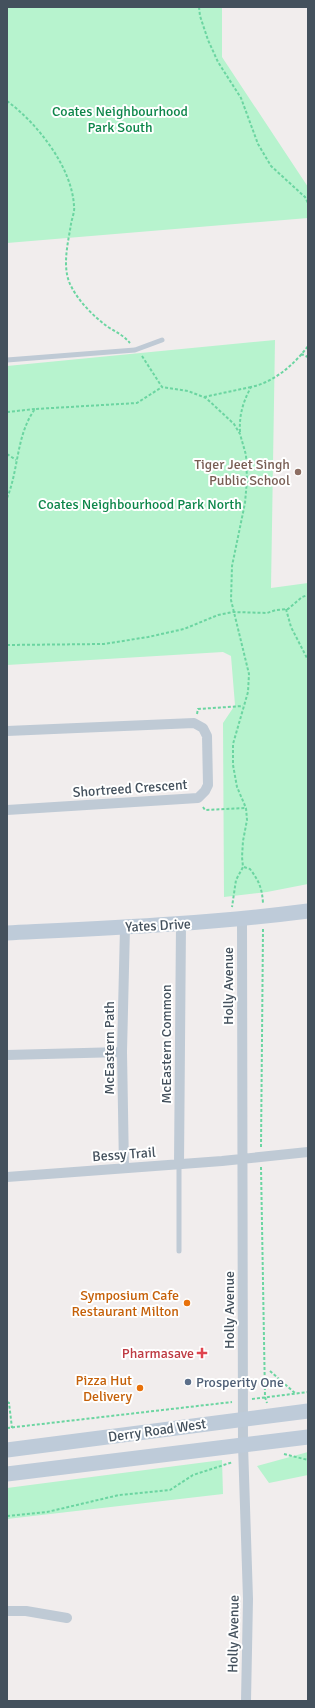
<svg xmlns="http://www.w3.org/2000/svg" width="315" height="1708" viewBox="0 0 315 1708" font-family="Signika,sans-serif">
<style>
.green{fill:#b7f3ce}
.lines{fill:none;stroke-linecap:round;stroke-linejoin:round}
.path{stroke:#6bd5a1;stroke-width:2;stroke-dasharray:3 2;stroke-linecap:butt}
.lane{stroke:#bfcad5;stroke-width:5}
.street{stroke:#bfcad5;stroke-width:10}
.secondary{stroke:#becbd9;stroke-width:15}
.education-dot{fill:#8d6e63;stroke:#fff;stroke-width:1.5}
.food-dot{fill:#e8710a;stroke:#fff;stroke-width:1.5}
.health-dot{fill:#e0444e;stroke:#fff;stroke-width:1.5}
.service-dot{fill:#5c6f8a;stroke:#fff;stroke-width:1.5}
.labels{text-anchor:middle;stroke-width:4;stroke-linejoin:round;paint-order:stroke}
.park-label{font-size:14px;fill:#0d864a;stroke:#fff}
.education-label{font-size:14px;fill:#785e54;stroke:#fff;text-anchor:end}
.street-label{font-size:14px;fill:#44515d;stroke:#fff}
.food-label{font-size:14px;fill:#c56008;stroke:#fff;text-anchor:end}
.health-label{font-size:14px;fill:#be3a42;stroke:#fff;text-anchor:end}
.service-label{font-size:14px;fill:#4e5e75;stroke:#fff;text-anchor:start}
</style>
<rect width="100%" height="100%" fill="#f1eded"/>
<path class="green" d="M7,7H222V57L308,187V218L7,243Z
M275,340L271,588L308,583V884L267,892L224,897L223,723L235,705L231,656L223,652L7,665V366Z
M308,1452V1475L269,1483L257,1466Z
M222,1460L223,1494L7,1519V1488Z"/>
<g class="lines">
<path class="path" d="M199,7L200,16L208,40L218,62L241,98L258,144L271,166L305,197L308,203
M7,101C37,123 72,167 74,206C75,211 72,218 71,224C68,243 62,266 70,284C78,301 93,316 108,327C116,332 123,335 130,343
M301,354L308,357
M142,356L162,387L188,391L206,398L234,424L240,434L246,455L247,480L245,503L232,566L231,600L249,674L248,692L233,744V765L237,787L246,808L247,820L243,841L242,857L243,867L236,880L232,907
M204,397L251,387
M7,412L35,409
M240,432C239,415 243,402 251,387C274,382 294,365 308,346
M7,454L16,460
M7,498C19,469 16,435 35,409L137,403L162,387
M286,609L291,627L308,660
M7,645L104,644L148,637L184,629L218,615L233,612L267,613L276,610L288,609L302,597L308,595
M197,714L198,709L243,706
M203,807L205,810L246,808
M244,867L250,869C259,881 262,888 263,903
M261,1147L263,929
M261,1167L265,1397L267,1403
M270,1371L296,1394
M252,1399L308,1392
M7,1402L9,1403L12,1428
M7,1428L232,1402
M284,1454L308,1460
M7,1516L47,1512L119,1495L170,1490L193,1475L233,1462"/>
<path class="lane" d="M7,360L135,350L162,340
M179,1251V1164"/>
<path class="street" d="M7,731L194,723L203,728L207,736L208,785L205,791L198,798L7,810
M242,920L243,1445L248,1599L246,1701
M7,1055L122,1052
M179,1164L181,924
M124,1168L122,1052L125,927
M7,1177L222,1161L308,1152
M7,1611H26L67,1618"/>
<path class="secondary" d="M7,933C108,928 208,924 308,911
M7,1450L308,1411
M7,1474L308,1437"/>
</g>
<circle class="education-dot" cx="298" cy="472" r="4"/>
<g class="food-dot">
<circle cx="187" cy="1303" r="4"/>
<circle cx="140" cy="1388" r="4"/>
</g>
<path class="health-dot" d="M200 1347h4v4h4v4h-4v4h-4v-4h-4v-4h4z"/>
<circle class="service-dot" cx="188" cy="1382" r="4"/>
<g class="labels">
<g class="park-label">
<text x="120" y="116">Coates Neighbourhood<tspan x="120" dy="16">Park South</tspan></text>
<text x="140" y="509">Coates Neighbourhood Park North</text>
</g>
<g class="education-label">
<text x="290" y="469">Tiger Jeet Singh<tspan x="290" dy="16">Public School</tspan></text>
</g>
<g class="street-label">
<text transform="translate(130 788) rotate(-4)" y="5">Shortreed Crescent</text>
<text transform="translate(158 925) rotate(-3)" y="5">Yates Drive</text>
<text transform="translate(228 986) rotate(-90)" y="5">Holly Avenue</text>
<text transform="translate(166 1044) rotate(-90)" y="5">McEastern Common</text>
<text transform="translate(109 1048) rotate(-90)" y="5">McEastern Path</text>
<text transform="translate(124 1154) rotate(-4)" y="5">Bessy Trail</text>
<text transform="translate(229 1310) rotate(-90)" y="5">Holly Avenue</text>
<text transform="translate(157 1430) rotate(-8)" y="5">Derry Road West</text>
<text transform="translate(233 1634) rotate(-89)" y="5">Holly Avenue</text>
</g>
<g class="food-label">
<text x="179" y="1300">Symposium Cafe<tspan x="179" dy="16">Restaurant Milton</tspan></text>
<text x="132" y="1385">Pizza Hut<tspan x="132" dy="16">Delivery</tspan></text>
</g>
<g class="health-label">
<text x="194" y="1358">Pharmasave</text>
</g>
<g class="service-label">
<text x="196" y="1387">Prosperity One</text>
</g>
</g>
<rect width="315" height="1708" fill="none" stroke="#44515d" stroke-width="16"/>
</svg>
